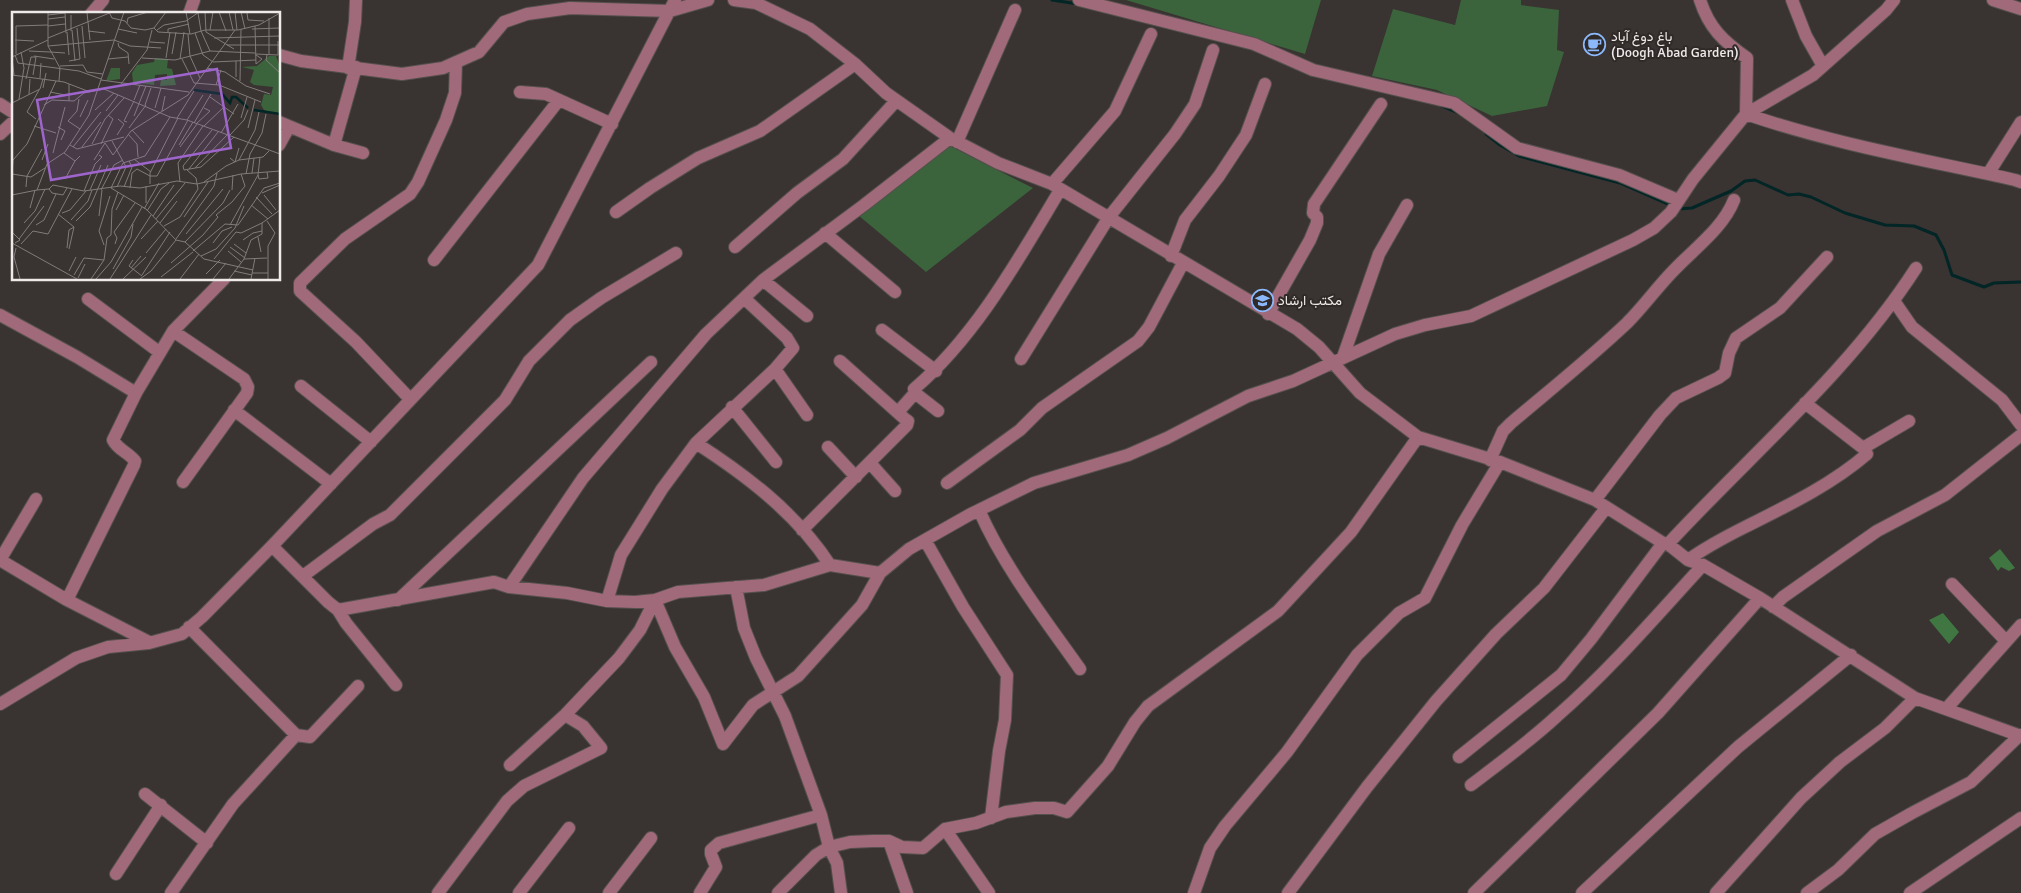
<svg xmlns="http://www.w3.org/2000/svg" width="2021" height="893" viewBox="0 0 2021 893" font-family="Signika,Vazirmatn,sans-serif">
<style>
.green{fill:#3b643c}
.forest{fill:#407642}
.lines{fill:none;stroke-linecap:round;stroke-linejoin:round}
.stream{stroke:#022526;stroke-width:3}
.minor-casing{stroke:#56504e;stroke-width:14}
.minor{stroke:#a06a7a;stroke-width:12}
.labels{text-anchor:middle;stroke-width:4;stroke-linejoin:round;paint-order:stroke}
.poi-label{font-size:14px;fill:#eeeae9;stroke:#2f2927;text-anchor:start}
.inset-river{fill:none;stroke:#022526;stroke-width:2.5}
.inset-road{fill:none;stroke:#817c7b;stroke-width:1}
.view{fill:#9e65cc;fill-opacity:0.15;stroke:#9e65cc;stroke-width:2.5}
.inset-edge{fill:none;stroke:#eeeae9;stroke-width:2.5}
</style>
<rect width="100%" height="100%" fill="#393331"/>
<path class="green" d="M1126,0H1321L1305,54Z
M1461,0H1521V5L1559,10L1557,50L1564,52L1547,106L1492,116L1437,90L1372,76L1393,9L1455,25Z
M948,145L1033,188L926,272L858,215Z"/>
<path class="forest" d="M2000,549L2015,568L2009,571L2001,567L1998,571L1989,558Z
M1943,613L1959,632L1949,644L1929,620Z"/>
<g class="lines">
<path class="stream" d="M1052,0L1078,4
M1442,106L1459,113
M1486,134L1500,145L1519,156L1620,183L1672,206
M1678,209L1692,208L1731,191L1745,181L1755,180L1788,195L1799,194L1811,197L1845,213L1885,225L1914,226L1936,235L1944,250L1952,275L1984,287L1994,283L2021,282"/>
<defs>
<path id="minor" d="M734,0L756,3L810,29L855,64L886,93L950,138L998,163L1052,184L1297,329L1319,347L1360,393L1418,437L1500,462L1595,500L1663,543L1668,544L1688,560L1703,565L1760,598L1915,698L2021,736
M1079,0L1254,44L1313,70L1454,103L1517,148L1619,175L1678,200
M1700,0C1709,28 1723,41 1747,58L1746,114C1833,144 1926,160 2015,180L2021,182
M1792,0L1806,36L1823,66
M1993,0L2021,9
M91,14L103,0
M189,14L194,0
M279,55L301,61L402,74L443,68L479,52L504,22L527,14L570,8L670,11L708,0
M348,68L355,22L356,0
M520,92L546,94L612,124
M0,104L14,113
M279,122L334,145L363,153
M0,134L14,121
M957,142L1015,10
M279,145L289,127
M334,145L356,67
M1988,174L2021,122
M1052,184L1115,111L1151,34
M616,212L650,188L698,158L760,131L855,64
M825,233L895,292
M735,247L797,193L843,159L896,101
M1171,256L1185,220L1219,176L1246,135L1265,84
M434,260L559,100
M763,280L807,316
M88,299L159,352
M1894,301L1912,327L2002,400L2021,425
M1268,314L1310,240L1317,223V217L1313,213L1314,204L1381,104
M0,315L77,357L136,393
M882,330L936,371
M173,331L244,379L248,387L247,393L183,482
M1343,357L1379,254L1407,205
M1021,359L1109,217L1175,134L1195,104L1213,50
M775,369L807,415
M301,386L371,442
M410,399L356,342L300,291V283L345,239L410,194L418,182L446,120L455,93L456,62
M732,407L776,462
M234,410L331,484
M938,411L915,393L914,389C976,336 1018,260 1060,190
M898,412L915,393
M696,443C747,476 796,513 830,565
M828,447L856,477
M1863,448L1909,421
M1490,460L1503,431L1511,423C1550,390 1590,358 1627,323C1644,306 1658,286 1675,269C1695,248 1723,228 1734,200
M870,463L895,491
M947,483L1020,430L1042,408L1138,341L1149,327L1183,263
M1595,500L1660,415L1676,398L1718,378L1725,373L1729,353L1736,338L1780,308L1827,257
M979,510C1004,567 1044,618 1080,669
M802,530L907,425L908,421L905,419L840,361
M925,540L963,607L1007,675L1005,720L999,751L991,818
M1668,544C1752,453 1849,372 1916,268
M272,546L328,602L338,610L494,582L509,587L567,593L607,601L635,602L655,600L678,592L764,585L830,565L880,573
M0,560L67,600L149,642
M0,560L36,499
M1688,560C1706,547 1725,537 1745,527C1787,506 1831,485 1867,454L1863,448L1805,403
M303,576L373,524L390,515L505,400L529,361L570,320L601,298L676,253
M1952,584L2006,641
M509,587L583,478L706,334L763,280L864,205L950,138
M736,587L744,628L756,658L785,716L821,815L829,847L837,863L841,893
M67,600L134,465L135,461C128,452 118,450 113,440L136,393L173,331L224,279
M398,600L651,362
M655,600L675,647L704,697L723,744
M607,601L621,555L662,489L696,443L775,369L793,348L787,338L744,298
M1773,607L1783,597L1877,531L1945,495L2021,435
M338,610L346,623L396,685
M189,627L296,735L310,737L358,686
M0,704L76,658L108,647L149,643L182,634L202,617L272,546L538,265L675,0
M1946,709L2021,625
M723,744L753,705L798,676L862,605L880,573L909,549L969,515L1034,483L1128,455L1167,438L1248,396L1293,381L1395,334L1425,325L1471,316L1633,240L1654,228L1671,212L1693,179L1746,114L1813,75L1886,10L1894,0
M1459,757L1561,675L1591,639L1663,543
M510,765L565,715L619,658L640,630L655,600
M1471,785C1500,763 1530,741 1557,716C1610,670 1656,616 1703,565
M145,794L207,843
M945,829L989,893
M889,841L907,893
M116,874L161,805
M171,893L233,804L296,735
M438,893L507,801L524,786L601,748L583,726L565,715
M519,893L569,828
M609,893L651,838
M700,893L716,867L711,854V850L719,843L821,815
M778,893L816,855L829,847L850,842L873,841H889L902,847L923,848L945,829L976,823L1006,812L1035,808H1054L1067,812L1108,766L1135,722L1148,706L1278,611L1351,532L1418,437
M1194,893L1210,848L1225,826L1287,752L1357,655L1399,613L1425,598L1462,525L1500,462
M1288,893L1367,787L1436,701L1496,634L1544,588L1606,508
M1474,893L1658,713L1760,598
M1582,893L1738,747L1851,655
M1716,893L1801,798L1840,762L1885,728L1915,698
M1807,893L1838,870L1875,834L1912,813L1971,782L2020,735
M1910,893L2021,818"/>
</defs>
<use href="#minor" class="minor-casing"/>
<use href="#minor" class="minor"/>
</g>
<defs>
<symbol id="cafe-ring" viewBox="-11 -11 22 22"><circle r="9.5" fill="#2f2927" stroke="#8bb9fc" stroke-width="1.5"/><path d="M-5.5-4.5H6V0H3Q3 3.5 0 3.5H-2.5Q-5.5 3.5-5.5 0ZM3-3.2v2h1.7v-2ZM-6 4.5H4V6H-6Z" fill="#8bb9fc"/></symbol>
<symbol id="school-ring" viewBox="-11 -11 22 22"><circle r="9.5" fill="#2f2927" stroke="#8bb9fc" stroke-width="1.5"/><path d="M0-5L7-2L0 1L-7-2ZM-4 1L0 2.5L4 1V4Q0 6-4 4Z" fill="#8bb9fc"/></symbol>
</defs>
<g fill-rule="evenodd">
<use href="#cafe-ring" x="1582" y="32" width="25" height="25"/>
<use href="#school-ring" x="1250" y="288" width="25" height="25"/>
</g>
<g class="labels">
<g class="poi-label">
<text x="1611" y="41">باغ دوغ آباد<tspan x="1611" dy="16">(Doogh Abad Garden)</tspan></text>
<text x="1278" y="305">مکتب ارشاد</text>
</g>
</g>
<g transform="translate(12 12)">
<rect width="268" height="268" fill="#393331"/>
<path d="M257,44H264L267,52V101L263,102L252,98L249,93L252,82L259,83L261,75L242,73L238,70L242,58L230,55L245,54ZM143,46L156,47L155,56L160,57L164,73L148,74L149,67L155,68V62L143,63L142,73L121,70L120,61L125,53L142,50ZM99,56H108V67L94,69Z" fill="#3b643c"/>
<path class="inset-river" d="M182,78L210,82L218,91L220,85H224L236,96M242,98L268,102"/>
<path class="inset-road" d="M36,0V34L48,56L47,69M53,0L54,21M97,0L100,6L113,9L119,16L133,18L142,16L154,0M174,0L178,22M193,0L194,20L222,37M207,0L214,19M217,0L221,18M223,0L225,18M229,0L233,17M241,0H258M75,1L78,28M186,1L189,19L198,39M235,1L236,8L252,9M36,3L53,1M59,3V19M257,6V43M36,7L53,5M115,11L116,6L136,0M36,14L53,12M70,14L73,46M243,14L244,52M142,16L146,20L179,22L193,18H226L247,13L268,1M106,17L125,21M240,17L268,16M60,18L63,49M145,18L152,13L174,9L187,0M198,18L201,0M76,19L93,21M55,20L57,43M156,20V17L177,12M183,21L191,43L201,50L244,48M176,22L178,44L188,66M36,26L100,0M202,26L268,24M3,28L22,29M102,28L118,34L149,36M138,30L153,31M106,31L107,35L116,41L117,52M215,33H268M36,34L102,28M17,39L38,40M38,40L53,41M4,42V14L36,13M160,42L164,20M243,42L266,43V29M3,43L6,51L67,59L89,67M244,43L250,47L244,52M255,43L254,48L268,61M22,44L42,47M0,45L36,28M0,46L2,63M130,46L163,48L198,39L243,41M154,46L158,20M96,47L116,45M168,47L172,20M170,47L182,71L207,73L249,90M57,49L68,47L65,16M48,54L71,53L75,60L91,62M195,56L213,60L234,74L258,82M0,63L52,70L78,80M224,65V49M28,66L29,51M14,67L19,45H24L21,63M89,68L177,80M228,69L229,17M57,72V89M109,72L135,38L140,18M204,73L209,58M31,76L34,61M38,80L53,83M17,82L18,67M198,85L222,102M7,87L12,56L9,40M67,87L65,99L56,109L68,117M122,88L128,73M0,91L28,77L31,67M32,93L40,88L62,89L72,81L92,77L158,105L175,108L268,142M133,93L139,76M143,96L149,76M83,98L102,81M94,99L106,83M150,99L153,84M122,104L134,74M68,105L76,88M158,105L133,144L111,151L99,176L134,197L164,228L173,230L192,247L241,258M165,106L182,79M229,106L235,85M24,107L15,100L27,78M175,108L191,83M115,110L112,109L122,89M182,111L199,82M184,112L198,99L192,96M22,114L44,121M192,114L212,95M46,115L53,119L49,128M117,116L134,93M236,116L243,88M120,118L132,131M200,118L171,154L172,158L189,155L222,125M209,121L226,92M116,122L125,132L126,145M105,123L112,112L106,107M218,123L232,108L236,98M100,129L114,155L105,175M93,131L101,143L119,119L176,83L223,18M80,132L93,107L112,86M89,132L101,107L96,103M58,133L65,137L112,125M167,133L181,110M61,135L89,100M70,135L89,110M168,135L185,112M41,141L53,95M52,141L63,149L68,144M218,146L223,150L227,136M122,147L139,160M30,148L36,132M82,148L93,131M227,148L243,118L247,100M183,156L216,122M177,157L206,120M240,161L242,146M0,162L1,148L15,132L44,69M0,162L19,165L33,156M234,162L238,142L250,121L254,102M246,163L247,167L256,166L255,160M138,164H145L176,108M53,167L63,149M168,170L166,151L191,114M192,170L214,154L227,148L251,145L257,139M138,172V161L166,106M134,174V191M14,175L15,164L30,137M112,175L120,155L117,149M118,176L120,161L125,157L138,164M37,177L40,181L51,183L55,176M25,178L37,177L41,173L72,179L108,174L128,176L165,169L185,172L229,162L268,159M78,178L89,153M89,178L102,153L111,148M220,178L221,163M72,179L83,152L90,145L87,143M250,181L268,173M0,183L25,178L35,152L53,140L77,103L112,0M252,183L264,198M244,185L260,202M239,193L256,207M18,196L23,178M132,197L147,171M104,198L112,183M135,199L149,177L157,171M50,201L58,198L74,179M46,202L62,215L57,237M87,204L90,178M141,204L162,173M172,205L196,170M144,207L173,171M59,208L76,189L80,178M64,209L78,195L96,153M255,209L263,221L256,234M12,211L23,199L33,177M148,211L165,189M24,213L32,208L44,182M218,213L246,163L248,145M152,214L168,205L186,177L184,166L175,158M1,221L8,228L3,231M174,222L211,177M246,225L249,240M7,227L32,194M129,227L146,209M164,227L202,174L205,161M231,228L241,221L250,219M173,230L211,191L218,178M0,231L65,267M201,231L210,219L220,215M9,232L21,219L36,222L60,177M103,232L105,226L102,220L123,191M222,232L234,241M92,233L87,219L98,184M218,235L233,246M4,236L2,245L8,267M55,236L57,218L62,215M181,239L213,212L226,213L252,176L268,171M216,239L229,250M134,241L154,217M189,244L204,237L223,216L232,194M202,247L224,220L229,221L250,211M232,247L255,246M121,248L117,254L130,264M159,251L191,223L206,205L204,203L220,190L233,174L229,162M119,256L129,244M101,257L119,225L121,212M57,259L64,245M222,259L240,263M240,261H256M194,262L208,248M62,263L72,246L92,248M130,263L158,220M149,265L181,240M66,266L73,252M79,267L92,248L95,226L99,223L100,197L106,180M84,267L99,250L130,195M98,267L139,203M111,267L134,245M128,267L139,259L164,228M168,267L187,242M201,267L214,251M217,267L232,247L239,228L250,222V211L268,198M239,267L243,246M256,267V234"/>
<path class="view" d="M205,57L219,136L39,168L25,88Z"/>
<rect width="268" height="268" class="inset-edge"/>
</g>
</svg>
